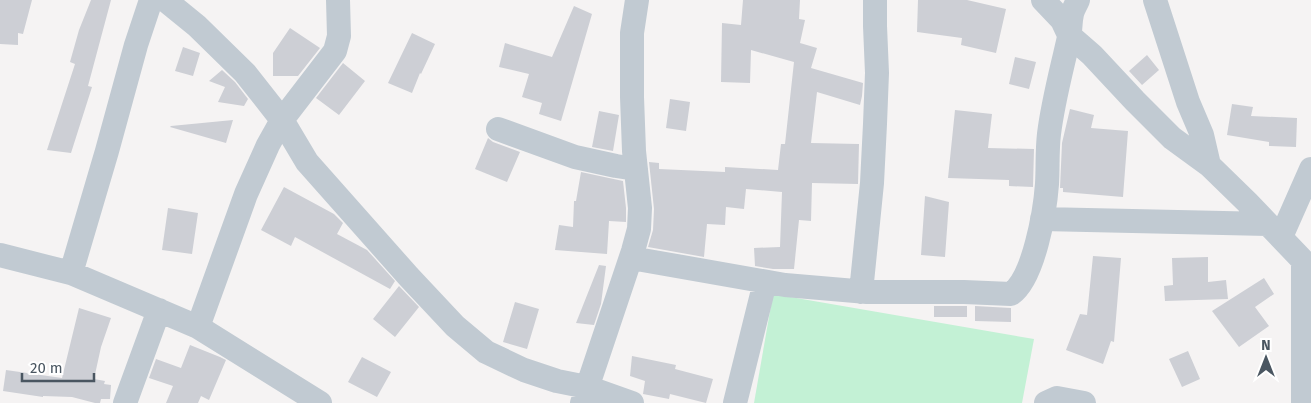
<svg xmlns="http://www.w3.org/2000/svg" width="1311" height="403" viewBox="0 0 1311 403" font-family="'Fira Sans',sans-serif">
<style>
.green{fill:#c3f1d5}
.building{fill:#cdcfd5}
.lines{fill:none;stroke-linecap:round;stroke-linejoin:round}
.minor{stroke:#c1cad2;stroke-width:24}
</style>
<rect width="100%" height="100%" fill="#f5f3f3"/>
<path class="green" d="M773,294L1034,339L1022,403H754Z"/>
<path class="building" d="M0,0H32L23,34L18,33V45L0,44Z
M91,0H111L88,86L92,87L71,153L47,150L75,64L70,62L79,30Z
M743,0H800L799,19L805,20L800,43L817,48L811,68L863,83L862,96L860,105L817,92L811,143L859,144L858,184L812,183L811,221L799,220L794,269H773L755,266L754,248L780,247L782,192L746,189L744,209L726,207L725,225L707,224L704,257L648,247L653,230L654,209L649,162L659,163V169L725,172V167L778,170L781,144H785L794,62L751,50L750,83L721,82L722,23L741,25Z
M918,0H967L1006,9L996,53L961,45L962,38L917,32Z
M574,6L592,14L561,121L539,114L542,103L522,97L529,74L499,67L505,43L552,57Z
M290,28L320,48L298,76H273V53Z
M412,33L435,44L421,74L420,73L412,93L388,83Z
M183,47L200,53L193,76L175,71Z
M1147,55L1159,70L1142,85L1129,71Z
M1015,57L1036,62L1029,89L1009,84Z
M343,63L365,81L339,115L316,98Z
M222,70L235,82L248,99L244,106L218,102L225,87L209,81Z
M670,99L690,102L686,131L666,128Z
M1232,104L1253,107L1251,116L1297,118L1296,147L1269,146V142L1227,135Z
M1070,109L1094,115L1091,128L1128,131L1123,197L1063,192V188H1060L1062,143Z
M955,110L992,114L988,148L1034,149L1033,187L1009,186V180L948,178Z
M599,111L619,115L613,151L592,147Z
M233,120L226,143L170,127L171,126Z
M488,138L493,142L520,152L507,182L475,169Z
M581,172L623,181L626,208V222L609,221L607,254L555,250L559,225L573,227L574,201H576Z
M284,187L334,214L343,223L337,234L367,250L395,281L390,289L295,237L291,246L261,230Z
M925,196L949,202L945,257L921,255Z
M168,208L198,213L192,254L162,250Z
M1093,256L1121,258L1114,342L1111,341L1103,364L1066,350L1080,314L1087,315Z
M1208,257V282L1226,280L1228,299L1165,301L1164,286L1173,285L1172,258Z
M599,265L606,266L601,304L594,325L576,323Z
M1264,278L1274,294L1255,307L1269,326L1239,347L1212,311Z
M399,286L419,307L395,337L373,319Z
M515,302L539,309L527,349L503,342Z
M934,306H967V317H934Z
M975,306L1011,308V322L975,321Z
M79,308L111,318L101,347L94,379L105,381L104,384L111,385L110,399H101L100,403H95L72,397L43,396V397L3,391L6,370L62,378Z
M190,345L220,357L226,360L209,400L201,396L198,403H166L173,386L149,378L156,359L181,368Z
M1188,351L1200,379L1182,387L1169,359Z
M632,356L676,365L675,369L713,379L706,403L670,394L669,399L643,394L645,381L630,376Z
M362,357L391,372L377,397L348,382Z"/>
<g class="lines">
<path class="minor" d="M165,0L197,26L245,73L282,120L307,162L409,277L455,326L486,352L524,370L557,381L587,387L632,403
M1043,0L1062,20L1069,35L1092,55L1135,101L1172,138L1209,165L1247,202L1311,269
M1155,0L1188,102L1202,135L1209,165
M498,129L575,157L616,166L636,169
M1042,219L1268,224
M1281,237L1311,169
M0,255L71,273L198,327L320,403
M631,258L785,285L867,292H964L1011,294C1034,278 1045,211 1047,184C1048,167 1047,150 1049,134C1053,101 1062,69 1069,37C1071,29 1070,22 1072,14C1073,9 1076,5 1078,0
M71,273L107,151L136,45L151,0
M861,292L872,183L875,124L877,73L875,26V0
M198,327L246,194L268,145L282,120L335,51L339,36L338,0
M125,403L159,310
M582,403L633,251L639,229L640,208L634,151L632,97V33L637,0
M735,403L765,282
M1046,403L1057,398L1084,403
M1303,403V261"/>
</g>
<g transform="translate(1266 358)" stroke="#ffffff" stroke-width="4" paint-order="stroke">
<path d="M0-4L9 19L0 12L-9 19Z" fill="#4a5661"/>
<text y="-8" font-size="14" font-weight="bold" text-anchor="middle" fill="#4a5661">N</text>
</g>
<path d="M22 373v8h72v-8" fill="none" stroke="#4a5661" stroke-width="2.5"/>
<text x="30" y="373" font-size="15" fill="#4a5661" stroke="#ffffff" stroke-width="4" paint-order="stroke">20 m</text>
</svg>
